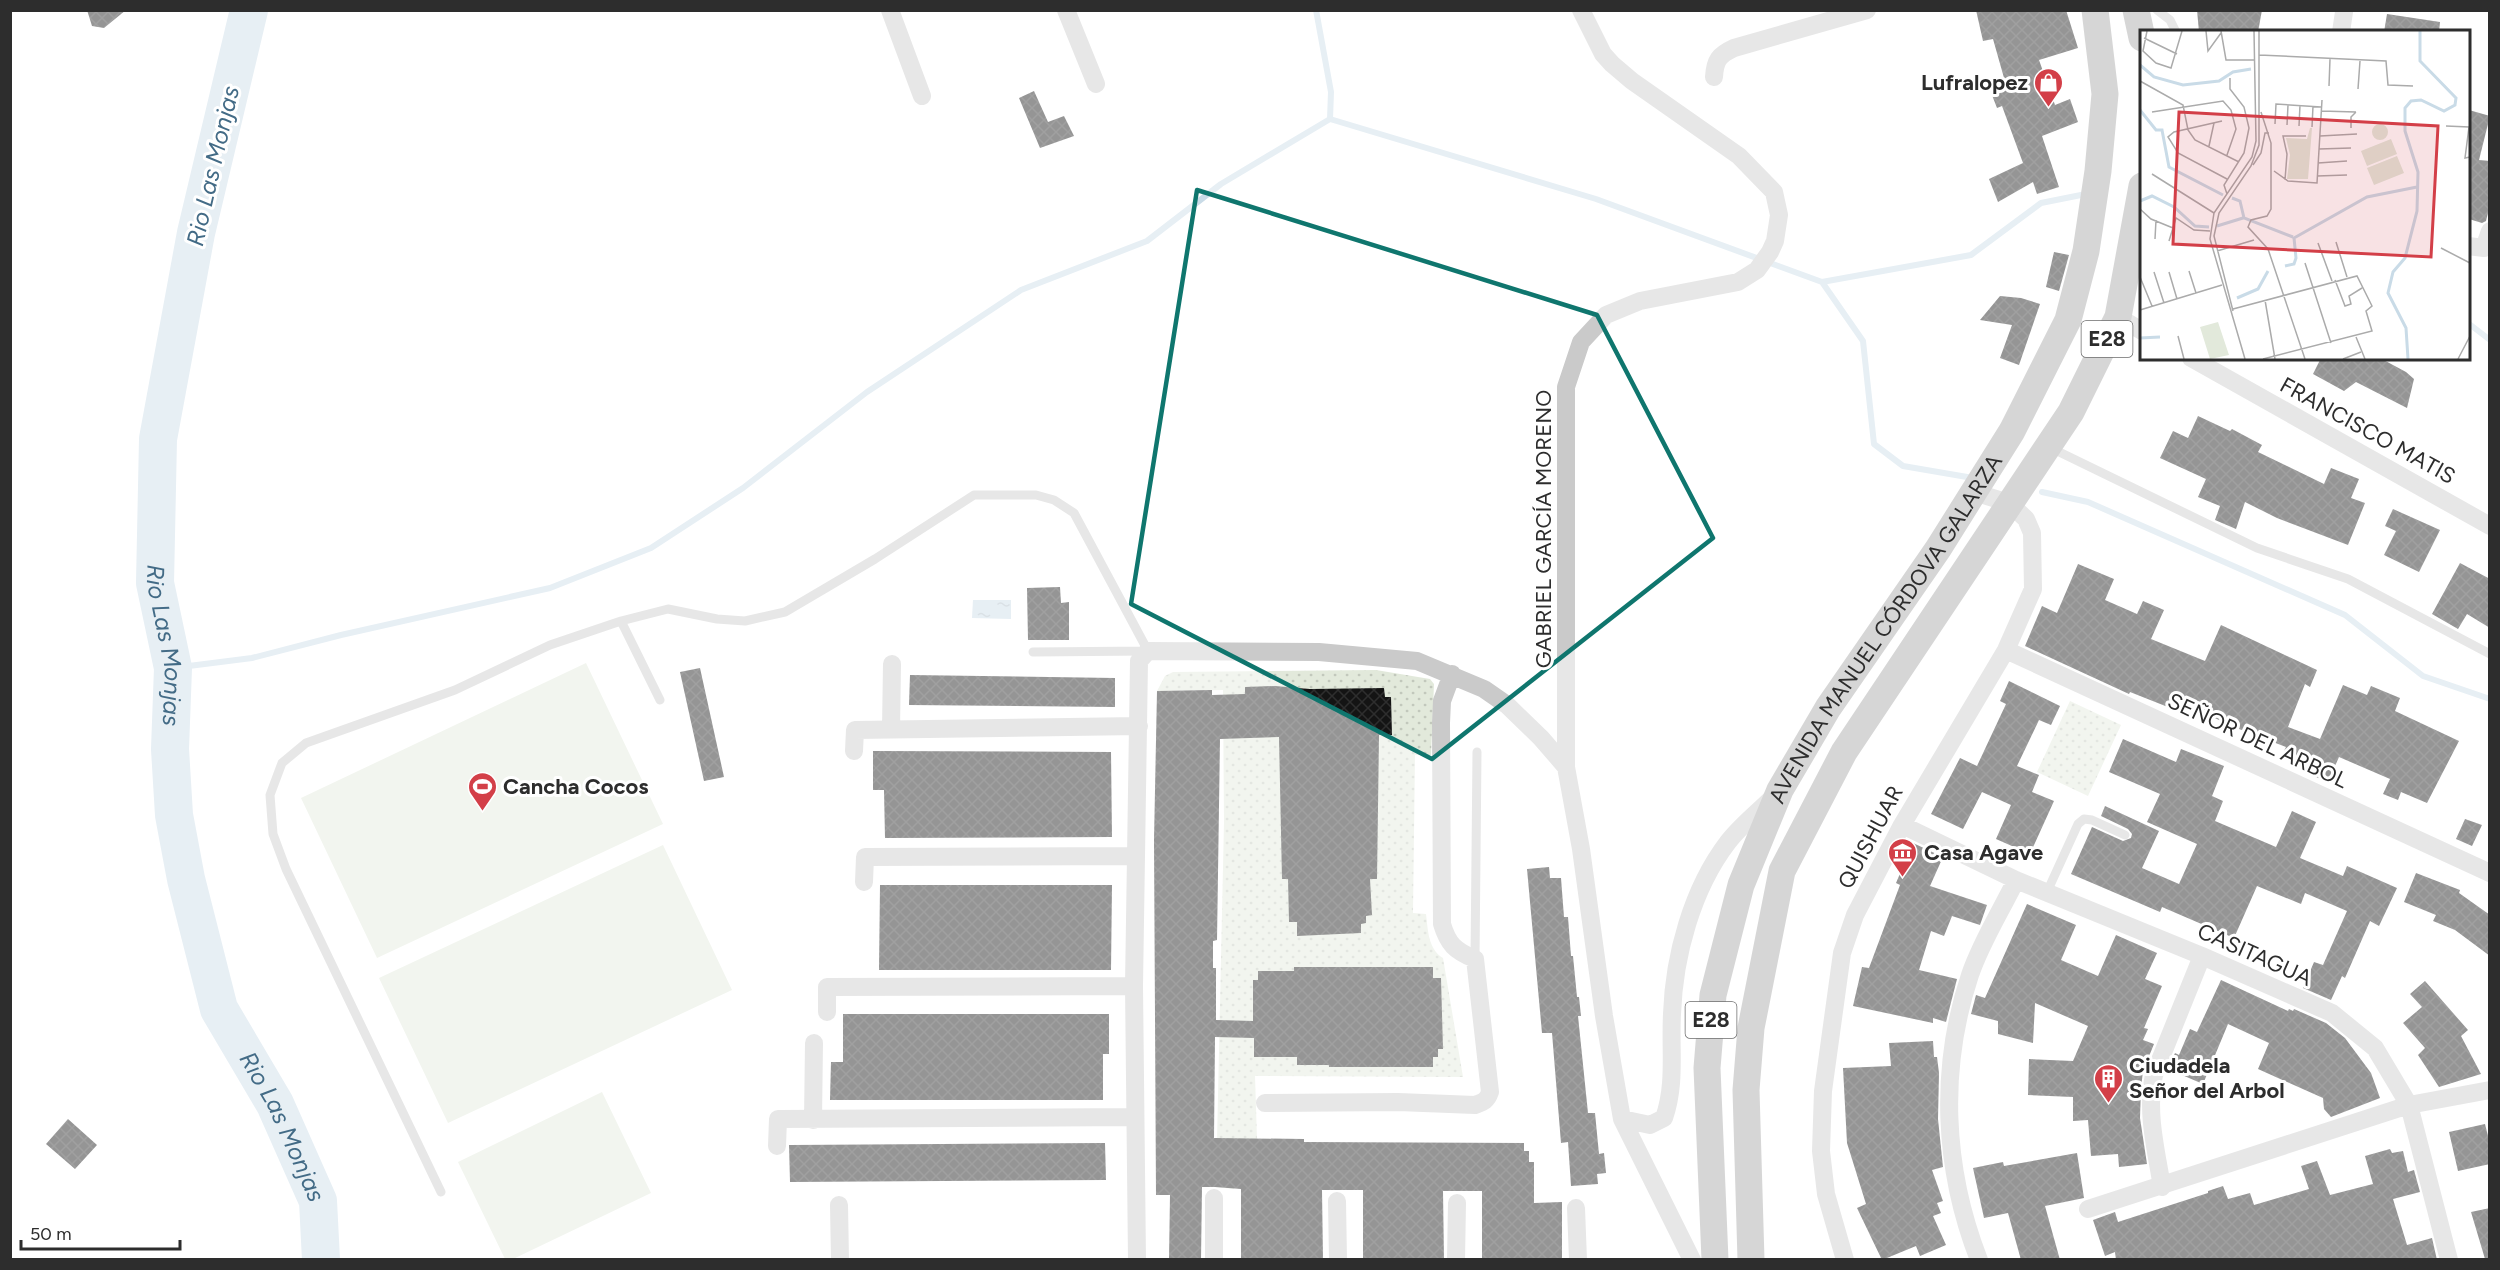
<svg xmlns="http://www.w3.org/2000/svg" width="2500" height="1270" viewBox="0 0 2500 1270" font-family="Figtree,sans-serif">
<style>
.grass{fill:#e2e9db}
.park{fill:url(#park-dots)}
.water{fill:url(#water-ripples)}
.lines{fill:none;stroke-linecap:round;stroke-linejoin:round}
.stream{stroke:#c9dbe7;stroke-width:6}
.river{stroke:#c9dbe7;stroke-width:38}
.building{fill:url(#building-cross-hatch)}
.lane{stroke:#cacaca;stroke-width:9}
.street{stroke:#cacaca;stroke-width:18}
.primary{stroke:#a5a5a5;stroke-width:27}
.marked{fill:none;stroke:#0f766e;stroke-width:4.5;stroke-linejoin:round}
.labels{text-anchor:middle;stroke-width:6;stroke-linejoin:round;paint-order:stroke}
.shield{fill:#fff;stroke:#6c6c6c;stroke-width:1.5}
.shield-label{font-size:21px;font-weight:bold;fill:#2d2d2d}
.poi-label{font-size:22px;font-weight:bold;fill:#2d2d2d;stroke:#fff;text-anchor:start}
.street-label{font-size:22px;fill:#2d2d2d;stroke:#fff}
.water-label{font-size:24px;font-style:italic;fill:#436b86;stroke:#fff}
.inset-river{fill:none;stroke:#c9dbe7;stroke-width:3}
.inset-road{fill:none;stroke:#ababab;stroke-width:1.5}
.view{fill:#d33f48;fill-opacity:0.15;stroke:#d33f48;stroke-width:3}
.inset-edge{fill:none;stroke:#2d2d2d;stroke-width:3}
</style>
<defs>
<pattern id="park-dots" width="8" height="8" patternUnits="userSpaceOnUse" patternTransform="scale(1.5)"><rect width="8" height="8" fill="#e2e9db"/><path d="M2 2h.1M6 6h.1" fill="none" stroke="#c2c8bc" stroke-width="1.8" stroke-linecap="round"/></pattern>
<pattern id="water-ripples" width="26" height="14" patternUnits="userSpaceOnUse" patternTransform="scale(1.5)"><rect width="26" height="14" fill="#c9dbe7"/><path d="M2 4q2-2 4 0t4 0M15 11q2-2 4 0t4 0" fill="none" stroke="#adbcc6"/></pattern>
<pattern id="building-cross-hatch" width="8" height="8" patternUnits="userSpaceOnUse" patternTransform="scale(1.5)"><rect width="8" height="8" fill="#141414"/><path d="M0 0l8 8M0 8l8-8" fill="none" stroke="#2e2e2e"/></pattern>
</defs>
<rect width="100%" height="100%" fill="#fff"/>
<path class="grass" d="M586,663L663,824L377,958L301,798Z
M663,845L732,990L448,1123L379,978Z
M602,1092L651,1193L513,1259H505L458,1162Z"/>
<path class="park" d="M1376,670L1430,679L1434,684L1431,755H1415L1413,913L1426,914C1428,930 1428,949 1443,958L1463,1077L1255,1076L1257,1139L1231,1148L1234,1189L1216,1187L1224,822L1223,690L1157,691L1165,676L1173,672Z
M2070,701L2121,725L2088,796L2037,772Z"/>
<path class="water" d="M973,600H1011V619L972,618Z"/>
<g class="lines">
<path class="stream" d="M1330,119L1596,199L1822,282L1863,341L1874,444L1903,466L1973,478
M1822,282L1971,255L2041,203L2086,194
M2468,323L2490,340
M2042,492L2088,502L2345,615L2423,676L2490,699
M173,668L252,658L341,635L550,588L651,548L743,488L867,392L1021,290L1147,241L1221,184L1330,119L1331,92L1316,10"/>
<path class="river" id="s1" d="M249,10L196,233L158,439L155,583L173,668L170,749L174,815L186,879L219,1009L275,1104L318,1201L321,1260"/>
</g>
<path class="building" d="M87,10H126L104,28L92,26Z
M1976,10H2066L2078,48L2039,60L2055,105L2070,99L2078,122L2042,136L2059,187L2037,194L2033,182L1998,202L1989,179L2023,163L2002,106L1997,108L1990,90L2006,85L1993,39L1983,41Z
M2197,10H2262L2258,32H2199Z
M2387,14L2440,22L2439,32H2384Z
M1034,91L1048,122L1064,116L1074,136L1040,148L1019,98Z
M2469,110L2490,116L2479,160L2490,161V205L2486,221L2482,223L2469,219Z
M2054,252L2069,255L2059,291L2046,287Z
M2000,296L2021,298L2040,304L2019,365L2000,358L2012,325L1980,320Z
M2321,358H2380L2406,372L2414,379L2407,408L2356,382L2344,391L2313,374Z
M2198,416L2230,431L2232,429L2262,445L2258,452L2324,484L2331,468L2359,479L2351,498L2365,503L2348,545L2277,518L2245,502L2236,529L2215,520L2220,506L2198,497L2206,479L2160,458L2173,431L2188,438Z
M2393,509L2440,530L2419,572L2384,555L2396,531L2385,526Z
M2460,563L2490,579V628L2467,614L2458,629L2432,614Z
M2078,564L2114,579L2105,600L2137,614L2143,601L2164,610L2151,639L2205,661L2221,625L2317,670L2310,687L2305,684L2288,727L2320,739L2343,685L2367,695L2371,686L2400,698L2395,711L2459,741L2427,803L2401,792L2398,800L2383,794L2390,779L2339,757L2328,782L2309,774L2314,762L2284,751L2286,747L2239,729L2186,705L2183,713L2130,692L2129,694L2025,646L2042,606L2057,613Z
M1060,587L1061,603L1069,602V640H1028L1027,588Z
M700,668L724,777L704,781L680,672Z
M910,675L1115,678V707L909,705Z
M2009,681L2060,706L2051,725L2039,720L2017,766L2039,775L2032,792L2054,801L2030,854L1996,839L2011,805L1982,792L1963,829L1931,814L1960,758L1977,766L2006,704L2000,701Z
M1275,686L1310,689L1384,688L1385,697H1391L1392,735H1379L1377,879H1370L1372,915L1366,916V923L1361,924V933L1297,936V922H1289L1288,879H1282L1279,737L1220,739L1217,940L1213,941V968H1216V1020L1253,1021V980H1258V971H1294V967H1433V978H1441L1443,1049H1438V1057H1433V1067H1329V1065H1297V1057H1254V1038L1215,1037L1214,1138L1304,1139V1142L1524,1143V1151H1529V1162H1534V1203L1562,1202V1260H1482V1191H1443L1444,1260H1363V1190H1322L1323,1260H1241V1189L1215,1187H1202L1201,1260H1169L1170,1195H1156L1154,840L1157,691L1212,690V695L1245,694V687Z
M2123,739L2176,762L2181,749L2224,766L2212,796L2223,801L2215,821L2276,847L2292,811L2316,822L2300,858L2343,876L2347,866L2397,888L2379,926L2370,921L2345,978L2342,976L2331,1000L2303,988L2314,962L2323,965L2347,911L2305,893L2301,904L2257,886L2234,938L2162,907L2160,912L2071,874L2092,827L2123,841L2131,838L2132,834L2128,829L2101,816L2105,806L2159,831L2142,868L2179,884L2197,844L2147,822L2160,794L2109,772Z
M873,751L1111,752L1112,837L885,838L884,790H873Z
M2465,819L2482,825L2472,846L2456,839Z
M1913,843L1943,857L1930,886L1987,905L1980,925L1952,916L1944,936L1931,931L1919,970L1957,979L1946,1022L1933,1018V1023L1853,1006L1862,967L1869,968L1900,885L1896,883Z
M1549,867L1550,878H1561L1564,917H1568L1571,956H1573L1577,997H1579L1581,1016H1578L1588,1113H1595L1599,1154L1604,1153L1606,1173L1597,1174L1598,1184L1571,1186L1568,1142L1561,1143L1552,1033H1542L1527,869Z
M2416,873L2460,890L2459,893L2490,915V956L2455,930L2433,921L2436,915L2404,902Z
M880,885H1112L1111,970H879Z
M2027,904L2076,925L2061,960L2098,976L2116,935L2157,953L2145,979L2162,986L2144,1028L2148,1029L2143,1040L2154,1044L2143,1071L2141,1088L2140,1118L2147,1164L2119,1167L2118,1154L2091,1156L2088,1120L2073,1121V1097L2028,1095L2029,1059L2073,1061L2088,1026L2035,1003L2033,1043L1998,1034V1021L1971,1014L1976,995L1985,998Z
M2221,980L2288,1011L2289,1009L2293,1011L2294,1009L2326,1023L2345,1038L2371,1073L2380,1098L2331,1117L2324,1109L2323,1098L2258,1069L2269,1043L2228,1024L2203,1084L2168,1069L2175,1053L2179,1055L2190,1029L2197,1032Z
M2425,981L2468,1030L2461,1036L2481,1074L2439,1087L2418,1055L2425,1048L2403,1023L2422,1007L2410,994Z
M843,1014H1109V1054H1103V1100H830L831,1062H843Z
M1933,1041L1934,1057H1937L1939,1073L1938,1119L1943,1167L1932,1170L1943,1201L1937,1203L1941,1213L1933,1216L1946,1245L1920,1256L1916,1246L1882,1260L1857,1208L1866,1204L1847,1143L1843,1068L1891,1066L1889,1043Z
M68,1119L97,1145L75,1169L46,1144Z
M2485,1124L2490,1144V1164L2458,1171L2449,1132Z
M1105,1143L1106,1180L790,1182L789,1145Z
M2390,1149L2392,1153L2403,1151L2408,1172L2414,1170L2420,1192L2393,1199L2407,1245L2432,1238L2437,1260H2116L2115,1252L2105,1256L2093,1220L2115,1212L2118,1222L2208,1193V1191L2223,1186L2228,1199L2250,1193L2254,1205L2309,1189L2301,1166L2317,1161L2330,1195L2373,1184L2365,1156Z
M2077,1153L2084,1198L2045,1206L2060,1260H2021L2008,1213L1984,1218L1973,1168L2003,1162L2004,1166Z
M2490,1208V1259H2485L2471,1212Z"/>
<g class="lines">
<path class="lane" d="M2157,10L2170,20L2176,32
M2051,448L2257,548L2348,579L2490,654
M660,700L621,621L668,609L717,619L745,621L785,612L875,559L974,495H1036L1054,500L1074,513L1148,651L1033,652
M2047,892L2078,824L2084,819L2092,820L2125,835
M1475,959L1477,752
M441,1192L286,869L273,834L270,795L282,763L306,743L455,690L550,645L621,621"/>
<path class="street" d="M890,10L922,96
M1066,10L1096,84
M1581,10L1603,54L1612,64L1632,81L1739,156L1774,192L1779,215L1775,241L1770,252L1757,270L1738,282L1640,301L1606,315L1581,342L1566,387V767L1581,849L1604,1016L1622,1119L1692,1260
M2341,32L2344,12
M1714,77C1715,60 1719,55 1734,48L1867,10
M2468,246L2484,248L2490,231
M2118,317L2142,331
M2191,358L2490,526
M2006,650L2490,873
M891,729L892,664
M854,751L855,730L1139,726
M1902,825L2016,880L2202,956L2332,1013L2375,1048L2409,1105L2449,1260
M864,882L865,857L1135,856
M827,1012V987L1134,986
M1265,1103L1398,1102L1475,1105C1483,1102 1487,1101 1490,1092L1475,959C1455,951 1448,944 1442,924L1441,723L1442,701L1452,674
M1622,1119L1650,1125L1664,1118C1676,1084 1670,1050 1672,1014C1674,956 1692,889 1728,842C1740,826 1758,812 1773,797
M813,1120L814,1043
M777,1146L778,1119L1135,1117
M2162,1187C2156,1149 2146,1112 2154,1075L2202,956
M1214,1198V1260
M1337,1201L1338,1260
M839,1205L840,1260
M1576,1208L1578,1260
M2088,1209L2409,1105L2490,1090
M1137,1260L1134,986L1139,661L1148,651L1319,652L1417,661L1484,689L1507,705L1541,738L1566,767
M1456,1260L1457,1203
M1845,1260L1826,1194L1821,1151L1823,1091L1842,953L1855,915L1902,825L2006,650L2033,589L2032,533L2026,519L2009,503L1974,492
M1979,1260C1943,1168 1939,1068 1970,975C1981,942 2001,911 2016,880"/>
<g class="primary">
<path d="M2136,10L2142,38"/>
<path id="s2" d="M1715,1260L1707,1068L1713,995L1741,885L1780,790L1828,708L1938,549L2012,431L2068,320L2086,251L2098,171L2105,94L2095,10"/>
<path d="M1751,1260L1746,1090L1751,1028L1782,871L1844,752L2071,412L2118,317L2142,186"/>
</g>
</g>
<path d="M0 0H2500V1270H0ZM1197,190L1597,315L1713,538L1432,759L1131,604Z" fill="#fff" fill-opacity=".55" fill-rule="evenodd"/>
<path class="marked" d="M1197,190L1597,315L1713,538L1432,759L1131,604Z"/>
<defs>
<symbol id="shop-pin" viewBox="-11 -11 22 30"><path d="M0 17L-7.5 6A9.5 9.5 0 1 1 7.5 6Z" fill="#d33f48" stroke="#fff"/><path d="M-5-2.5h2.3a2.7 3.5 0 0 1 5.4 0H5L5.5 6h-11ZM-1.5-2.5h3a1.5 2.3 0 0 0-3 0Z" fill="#fff"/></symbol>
<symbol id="stadium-pin" viewBox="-11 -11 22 30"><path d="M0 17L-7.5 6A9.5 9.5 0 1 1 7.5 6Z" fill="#d33f48" stroke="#fff"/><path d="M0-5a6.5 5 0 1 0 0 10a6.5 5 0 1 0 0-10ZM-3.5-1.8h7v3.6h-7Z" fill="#fff"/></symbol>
<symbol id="museum-pin" viewBox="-11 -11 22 30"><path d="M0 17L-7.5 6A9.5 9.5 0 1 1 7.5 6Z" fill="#d33f48" stroke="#fff"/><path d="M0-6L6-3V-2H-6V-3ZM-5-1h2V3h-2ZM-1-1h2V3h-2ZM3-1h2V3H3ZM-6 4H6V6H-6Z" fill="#fff"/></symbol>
<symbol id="building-pin" viewBox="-11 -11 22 30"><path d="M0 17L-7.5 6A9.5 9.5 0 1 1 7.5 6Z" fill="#d33f48" stroke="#fff"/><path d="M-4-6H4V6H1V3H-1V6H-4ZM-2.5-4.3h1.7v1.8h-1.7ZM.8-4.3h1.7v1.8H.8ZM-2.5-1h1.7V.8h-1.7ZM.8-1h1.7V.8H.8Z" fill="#fff"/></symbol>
</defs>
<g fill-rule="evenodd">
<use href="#shop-pin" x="2032" y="66" width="33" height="45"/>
<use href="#stadium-pin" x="466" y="770" width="33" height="45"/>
<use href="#museum-pin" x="1886" y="836" width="33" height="45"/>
<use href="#building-pin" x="2092" y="1062" width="33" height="45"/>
</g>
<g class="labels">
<g class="shield">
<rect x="2081.5" y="321" width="51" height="36" rx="4.5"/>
<rect x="1685.5" y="1002" width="51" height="36" rx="4.5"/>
</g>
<g class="shield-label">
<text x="2107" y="346">E28</text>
<text x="1711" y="1027">E28</text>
</g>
<g class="poi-label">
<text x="2028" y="90" text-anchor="end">Lufralopez</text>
<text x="503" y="794">Cancha Cocos</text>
<text x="1924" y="860">Casa Agave</text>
<text x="2129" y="1073">Ciudadela<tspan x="2129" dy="25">Señor del Arbol</tspan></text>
</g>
<g class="street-label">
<text transform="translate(2368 430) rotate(29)" y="8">FRANCISCO MATIS</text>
<text transform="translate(1543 529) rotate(-90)" y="8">GABRIEL GARCÍA MORENO</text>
<text dy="8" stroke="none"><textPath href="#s2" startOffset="674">AVENIDA MANUEL CÓRDOVA GALARZA</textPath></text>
<text transform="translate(2258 740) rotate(25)" y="8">SEÑOR DEL ARBOL</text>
<text transform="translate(1870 837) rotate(-62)" y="8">QUISHUAR</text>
<text transform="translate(2255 954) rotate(24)" y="8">CASITAGUA</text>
</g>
<g class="water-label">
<text transform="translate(213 166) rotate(-77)" y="8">Rio Las Monjas</text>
<text dy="8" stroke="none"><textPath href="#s1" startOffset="646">Rio Las Monjas</textPath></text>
<text dy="8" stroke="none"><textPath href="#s1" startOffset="1150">Rio Las Monjas</textPath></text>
</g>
</g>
<g transform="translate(2140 30)">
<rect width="330" height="330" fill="#fff"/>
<path d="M232 102a8 8 0 1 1 16 0a8 8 0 1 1-16 0ZM251,109L257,124L227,136L221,121ZM257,126L264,143L234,155L227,138ZM78,292L89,325L70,329L60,297Z" fill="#e2e9db"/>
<path d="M170,98H172L168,149H175H147L150,125L146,108L167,109Z" fill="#e2e9db"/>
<path class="inset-river" d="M0,35L14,47L43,55L79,51L93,42L111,39M0,80L16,100H22L29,137L83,165M92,168L100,171L104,188L153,207M0,171L12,166L34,177L55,196L69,197M77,196L103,188M145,236L154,234L156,228L154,208L227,167L277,157M97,268L118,259L128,241M0,308L20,307M268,329L266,298L248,263L253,242L265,228L277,181L278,142L265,101V78L271,71L281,70L304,81L315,75L316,68L280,31V1"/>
<path class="inset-road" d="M7,1L3,21L16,33L31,38L42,1M66,1L68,21L81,3M81,1L86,30H115M4,8L37,24M119,25L246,31L248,55L273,56M0,51L43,75L48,100L55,110L99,132M189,56L190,29M218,59L220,31M181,81L216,82M12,82L83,71L91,80L96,99L87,125M121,82L131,113V179L127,186L111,190L108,197L128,219L165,329M82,91L34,102L28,107L38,123L87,149M135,94L136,74L181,77M147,95L148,75M159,96L160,75M306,96L329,97L325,128L330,127M172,97L173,76M211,98V87L216,82M180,106L217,104M69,116L74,93M179,119L211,118M178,133L207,131M113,135L121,123L125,103H129M134,141L148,151L177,153L182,70M12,144L74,183M177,146L207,145M145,150L147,124L143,106H166M87,164L84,155L104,123L109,98L104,77L90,59V48M0,179L11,189L33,198M15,209L16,190M29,211L36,188L54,200L70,201M196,212L207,247M178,213L192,251M301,218L330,233M77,221L114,210M165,233L191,313M49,241L56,263M14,242L24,273M29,242L37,269M0,247L12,276M195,250L205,276L211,274L209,266L222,258M125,270L135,329M93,279L217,246L232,276L226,281L232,301L123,329M0,280L82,255M93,281L74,206L79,183L111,136L119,115V1M38,306L44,329M216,307L225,329M105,329L70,209L74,183L112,127L116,111L114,1M203,329L221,322M318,329L330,306"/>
<path class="view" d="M39,82L298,96L291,227L33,214Z"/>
<rect width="330" height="330" class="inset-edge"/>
</g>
<rect width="2500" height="1270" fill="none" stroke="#2d2d2d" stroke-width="24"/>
<path d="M21 1240v9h159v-9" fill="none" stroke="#2d2d2d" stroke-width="3"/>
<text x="30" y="1240" font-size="18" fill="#2d2d2d" stroke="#ffffff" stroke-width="4.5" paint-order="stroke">50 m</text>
</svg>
